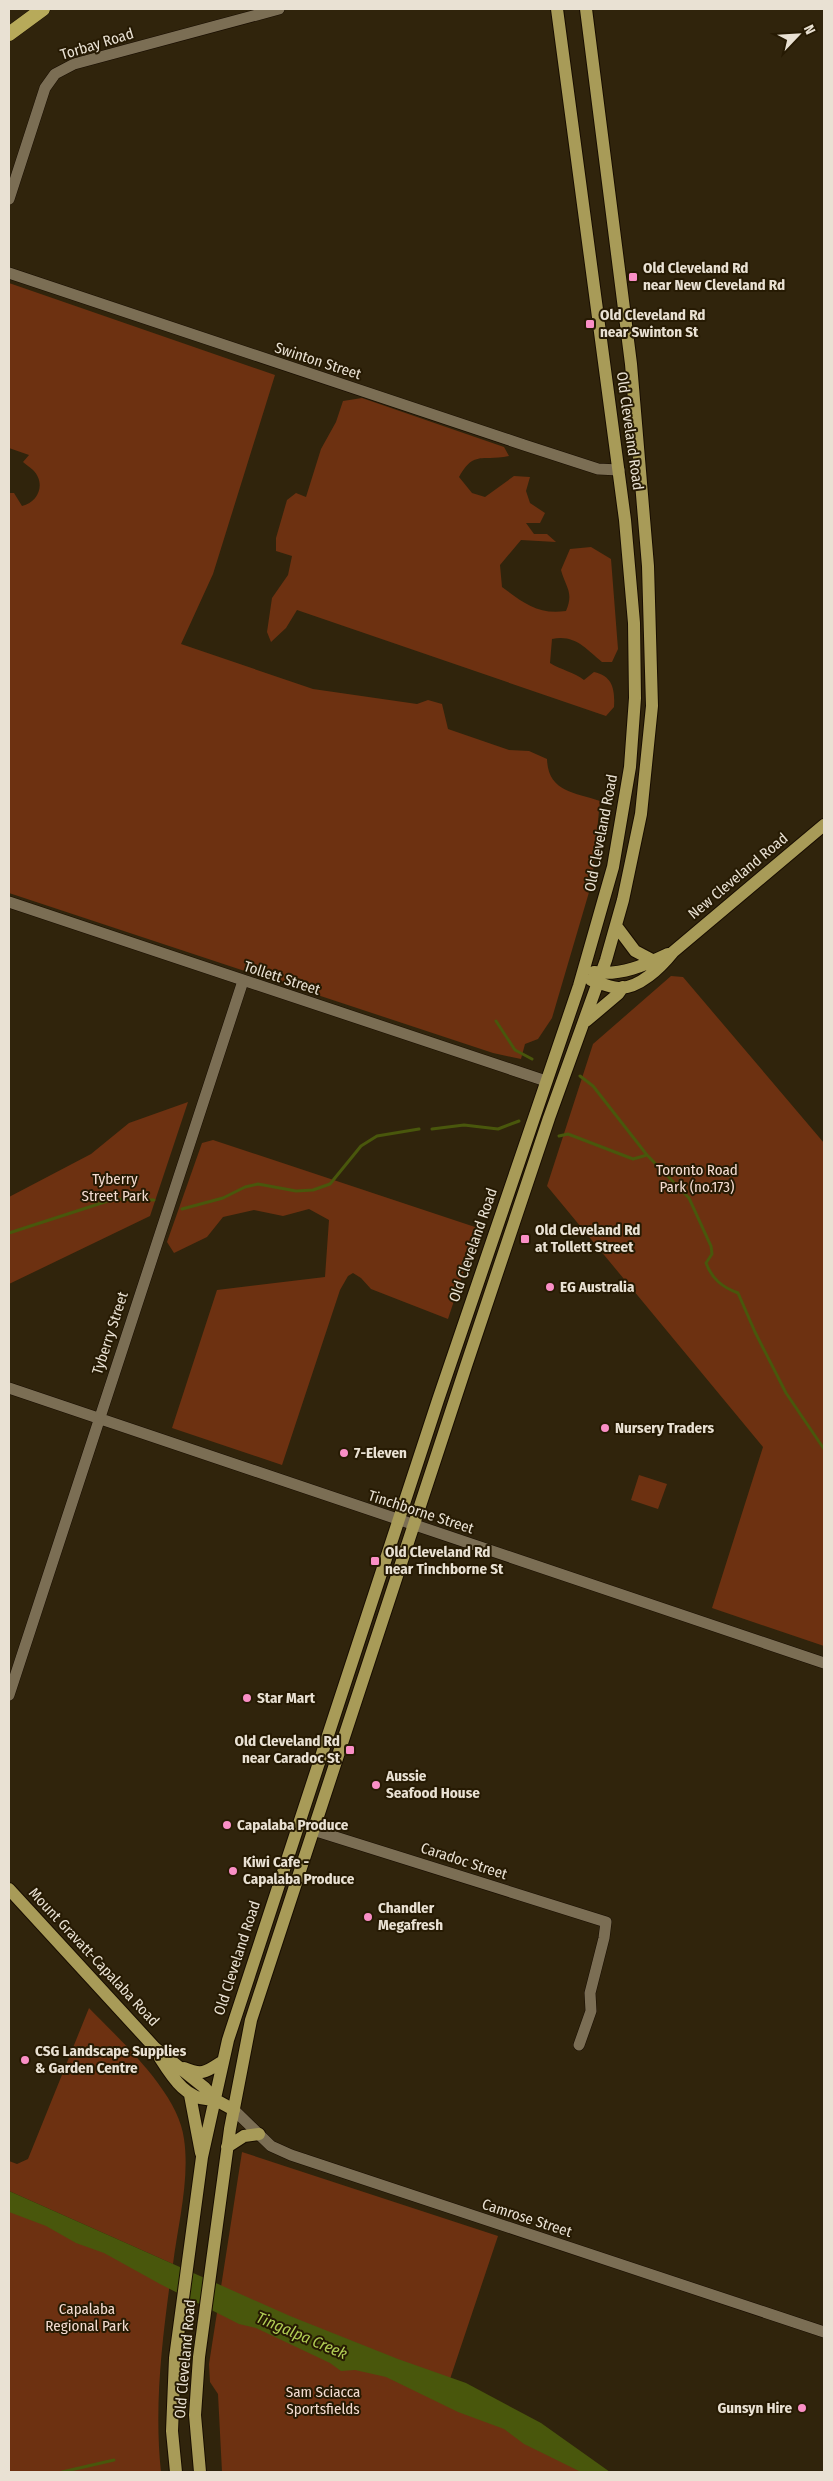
<svg xmlns="http://www.w3.org/2000/svg" width="833" height="2481" viewBox="0 0 833 2481" font-family="'Fira Sans Condensed',sans-serif">
<style>
.green{fill:#6d3111}
.water{fill:#49570c}
.lines{fill:none;stroke-linecap:round;stroke-linejoin:round}
.stream{stroke:#49570c;stroke-width:3}
.minor-casing{stroke:#180d00;stroke-width:12}
.primary-casing{stroke:#180d00;stroke-width:14}
.trunk-casing{stroke:#180d00;stroke-width:15}
.minor{stroke:#7b6e54;stroke-width:11}
.primary{stroke:#a89b58;stroke-width:12}
.trunk{stroke:#b7aa5a;stroke-width:14}
.poi-dot{fill:#fa8fc6;stroke:#261a03;stroke-width:2}
.labels{text-anchor:middle;stroke-width:4;stroke-linejoin:round;paint-order:stroke}
.street-label{font-size:15px;fill:#e9e1d3;stroke:#261a03}
.poi-label{font-size:15px;font-weight:bold;fill:#e9e1d3;stroke:#261a03;text-anchor:start}
.park-label{font-size:15px;fill:#f4dcd1;stroke:#261a03}
.water-label{font-size:16px;font-style:italic;fill:#b1cd54;stroke:#261a03}
</style>
<rect width="100%" height="100%" fill="#30240c"/>
<path class="green" d="M9,283L275,375L213,574L181,644L313,689L417,704L428,700L442,704L448,729L509,750L529,751L547,759C548,792 574,792 600,801L592,882L552,1018L538,1039L525,1044L521,1059L493,1053L9,893V493H14L22,506C39,502 46,483 33,470C30,467 26,465 23,462L29,455L9,448Z
M362,398L504,447L509,456C484,462 474,449 459,477L472,493L485,497L514,476L530,477L526,491L530,503L545,513L540,523H526L534,534H547L556,542L521,540L500,565L502,587C524,603 538,615 566,611C574,592 566,588 561,570L570,549L591,547L611,559L618,649L612,662H602C586,649 575,634 552,639L550,663C561,670 574,672 584,680L594,672C613,676 615,690 614,707L606,716L297,610L286,628L271,642L267,632L272,598L288,575L292,556L276,551V538L287,500L296,493L306,497L321,449L336,422L343,401Z
M671,976L683,977L824,1143V1646L712,1608L763,1447L547,1186L593,1044Z
M188,1102L150,1216L9,1284V1197L91,1154L129,1123Z
M213,1140L478,1228L448,1319L371,1289L361,1278L353,1273L348,1276L340,1290L282,1465L172,1428L217,1290L325,1277L329,1220L309,1209L283,1216L254,1210L223,1217L207,1237L174,1253L167,1242L202,1143Z
M639,1475L667,1484L658,1509L631,1500Z
M89,2008C120,2040 179,2093 184,2139C190,2179 178,2224 173,2264L9,2191V2161L17,2164L28,2159Z
M242,2152L498,2236L445,2394L590,2472H222L218,2394L210,2382L209,2364Z
M9,2203L171,2275C162,2341 154,2406 161,2472H9Z"/>
<path class="water" d="M9,2191L290,2316L398,2359L466,2383L541,2423L610,2472H581L524,2444L504,2429L458,2412L386,2377L355,2370L341,2371L330,2363L256,2328L239,2324L160,2284L104,2253L76,2243L46,2226L9,2212Z"/>
<g class="lines">
<path class="stream" d="M496,1021L515,1050L532,1059
M580,1076L593,1086L647,1155L689,1198L711,1246L712,1254L706,1263C712,1279 722,1287 738,1293L755,1332L786,1393L824,1449
M432,1129L464,1125L498,1129L519,1121
M559,1136L568,1134L633,1159L647,1155
M182,1209L223,1198L245,1187L258,1184L296,1191L313,1190L330,1184L361,1146L377,1136L419,1129
M9,1233L114,1199L154,1200
M62,2472L114,2460"/>
<defs>
<path id="minor" d="M9,199L45,88L55,74L74,64L279,9
M9,273L524,445L598,469L619,470
M9,902L546,1081
M9,1388L824,1663
M9,1695L243,981
M313,1830L606,1922L604,1938L590,1993L591,2011L579,2045
M234,2110L271,2146L291,2155L824,2332"/>
<path id="primary" d="M617,927L635,951L654,961
M594,972C621,976 645,965 668,954
M591,980C600,983 609,987 618,988C639,989 661,967 673,952L824,825
M586,1021L618,994L623,987
M9,1889L155,2048L205,2088L214,2099L234,2110
M160,2058C172,2077 188,2103 214,2099
M184,2068C203,2076 206,2072 223,2061
M190,2095L201,2153
M227,2147L244,2136L259,2134
M176,2472L172,2431L175,2358L202,2157L228,2040L438,1400L579,986L613,867L630,767L635,698L634,623L625,520L557,9
M200,2472L195,2415L199,2357L230,2129L251,2020L466,1366L549,1118L606,960L623,900L641,814L652,706L648,566L631,364L586,9"/>
<path id="trunk" d="M9,34L43,9"/>
</defs>
<use href="#minor" class="minor-casing"/>
<use href="#primary" class="primary-casing"/>
<use href="#trunk" class="trunk-casing"/>
<use href="#minor" class="minor"/>
<use href="#primary" class="primary"/>
<use href="#trunk" class="trunk"/>
</g>
<g class="poi-dot">
<rect x="628" y="272" width="10" height="10" rx="2.5"/>
<rect x="585" y="319" width="10" height="10" rx="2.5"/>
<rect x="520" y="1234" width="10" height="10" rx="2.5"/>
<circle cx="550" cy="1287" r="5"/>
<circle cx="605" cy="1428" r="5"/>
<circle cx="344" cy="1453" r="5"/>
<rect x="370" y="1556" width="10" height="10" rx="2.5"/>
<circle cx="247" cy="1698" r="5"/>
<rect x="345" y="1745" width="10" height="10" rx="2.5"/>
<circle cx="376" cy="1785" r="5"/>
<circle cx="227" cy="1825" r="5"/>
<circle cx="233" cy="1871" r="5"/>
<circle cx="368" cy="1917" r="5"/>
<circle cx="25" cy="2060" r="5"/>
<circle cx="802" cy="2408" r="5"/>
</g>
<g class="labels">
<g class="street-label">
<text transform="translate(97 44) rotate(-17)" y="5">Torbay Road</text>
<text transform="translate(318 361) rotate(18)" y="5">Swinton Street</text>
<text transform="translate(630 431) rotate(82)" y="5">Old Cleveland Road</text>
<text transform="translate(601 833) rotate(-79)" y="5">Old Cleveland Road</text>
<text transform="translate(738 876) rotate(-40)" y="5">New Cleveland Road</text>
<text transform="translate(282 978) rotate(18)" y="5">Tollett Street</text>
<text transform="translate(473 1245) rotate(-71)" y="5">Old Cleveland Road</text>
<text transform="translate(110 1333) rotate(-72)" y="5">Tyberry Street</text>
<text transform="translate(421 1512) rotate(18)" y="5">Tinchborne Street</text>
<text transform="translate(464 1861) rotate(18)" y="5">Caradoc Street</text>
<text transform="translate(94 1957) rotate(47)" y="5">Mount Gravatt-Capalaba Road</text>
<text transform="translate(237 1958) rotate(-72)" y="5">Old Cleveland Road</text>
<text transform="translate(527 2218) rotate(18)" y="5">Camrose Street</text>
<text transform="translate(185 2359) rotate(-85)" y="5">Old Cleveland Road</text>
</g>
<g class="poi-label">
<text x="643" y="273">Old Cleveland Rd<tspan x="643" dy="17">near New Cleveland Rd</tspan></text>
<text x="600" y="320">Old Cleveland Rd<tspan x="600" dy="17">near Swinton St</tspan></text>
<text x="535" y="1235">Old Cleveland Rd<tspan x="535" dy="17">at Tollett Street</tspan></text>
<text x="560" y="1292">EG Australia</text>
<text x="615" y="1433">Nursery Traders</text>
<text x="354" y="1458">7-Eleven</text>
<text x="385" y="1557">Old Cleveland Rd<tspan x="385" dy="17">near Tinchborne St</tspan></text>
<text x="257" y="1703">Star Mart</text>
<text x="340" y="1746" text-anchor="end">Old Cleveland Rd<tspan x="340" dy="17">near Caradoc St</tspan></text>
<text x="386" y="1781">Aussie<tspan x="386" dy="17">Seafood House</tspan></text>
<text x="237" y="1830">Capalaba Produce</text>
<text x="243" y="1867">Kiwi Cafe -<tspan x="243" dy="17">Capalaba Produce</tspan></text>
<text x="378" y="1913">Chandler<tspan x="378" dy="17">Megafresh</tspan></text>
<text x="35" y="2056">CSG Landscape Supplies<tspan x="35" dy="17">&amp; Garden Centre</tspan></text>
<text x="792" y="2413" text-anchor="end">Gunsyn Hire</text>
</g>
<g class="park-label">
<text x="697" y="1175">Toronto Road<tspan x="697" dy="17">Park (no.173)</tspan></text>
<text x="115" y="1184">Tyberry<tspan x="115" dy="17">Street Park</tspan></text>
<text x="87" y="2314">Capalaba<tspan x="87" dy="17">Regional Park</tspan></text>
<text x="323" y="2397">Sam Sciacca<tspan x="323" dy="17">Sportsfields</tspan></text>
</g>
<g class="water-label">
<text transform="translate(302 2335) rotate(23)" y="6">Tingalpa Creek</text>
</g>
</g>
<rect width="833" height="2481" fill="none" stroke="#e9e1d3" stroke-width="20"/>
<g transform="translate(798 35) rotate(65)" stroke="#261a03" stroke-width="4" paint-order="stroke">
<path d="M0-4L9 19L0 12L-9 19Z" fill="#e9e1d3"/>
<text y="-8" font-size="14" font-weight="bold" text-anchor="middle" fill="#e9e1d3">N</text>
</g>
</svg>
